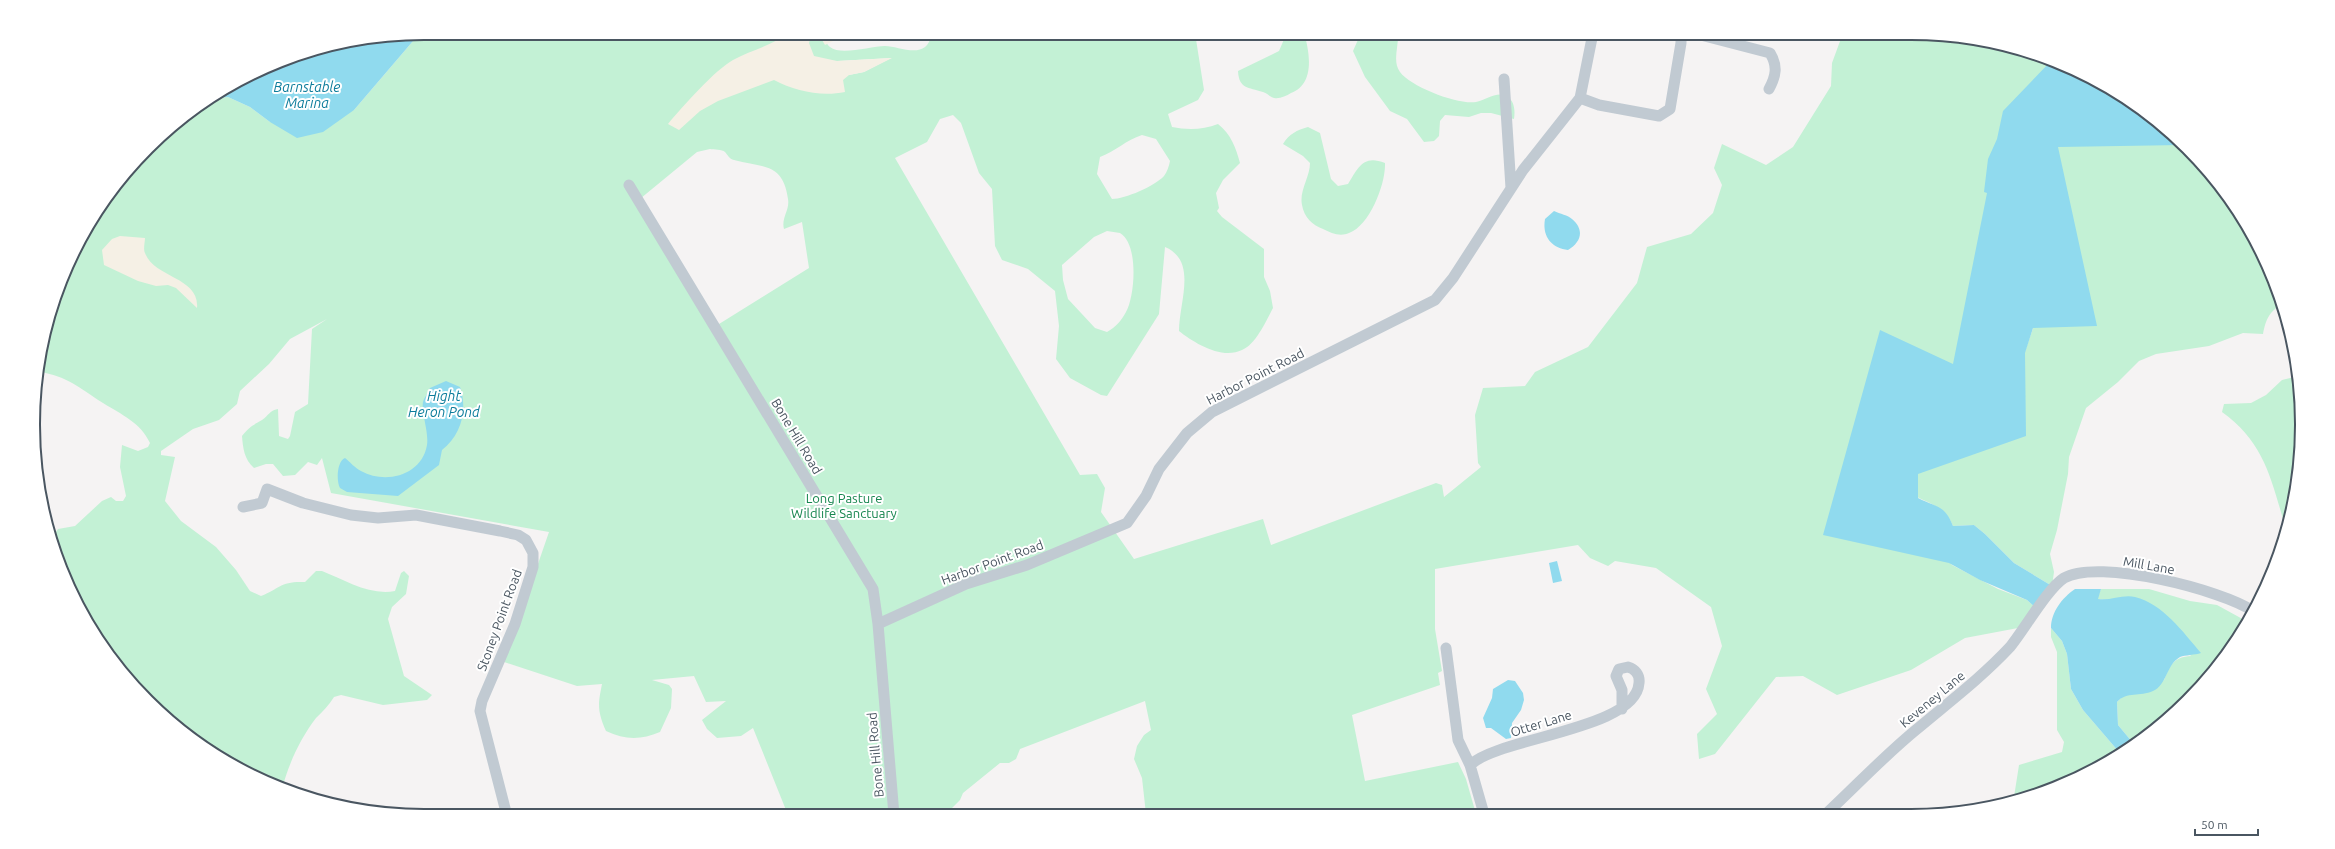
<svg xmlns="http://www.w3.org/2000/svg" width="2335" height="849" viewBox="0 0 2335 849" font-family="Ubuntu,sans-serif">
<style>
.green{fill:#c3f1d5;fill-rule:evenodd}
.sand{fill:#f5f0e5}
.water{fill:#90daee}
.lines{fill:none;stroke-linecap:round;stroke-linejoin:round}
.minor{stroke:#c1cad2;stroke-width:11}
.labels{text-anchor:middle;stroke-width:4;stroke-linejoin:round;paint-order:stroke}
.street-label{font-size:13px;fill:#4a5661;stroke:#fff}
.park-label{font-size:13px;fill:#17864f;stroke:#fff}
.water-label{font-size:14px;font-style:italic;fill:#0c7c9b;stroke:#fff}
.rim{fill:none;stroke:#4a5661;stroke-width:2}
</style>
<rect width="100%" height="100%" fill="#f5f3f3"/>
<path class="green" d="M822,33C824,37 826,44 830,47C841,56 871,46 885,46C896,46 915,55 925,47C929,44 931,38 932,33H1195L1204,90L1198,100L1168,114L1172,127C1187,130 1203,130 1218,124C1231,134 1236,148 1240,163L1223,180L1216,193L1219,208L1217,211L1222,217L1264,249V277L1270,291L1273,308C1266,321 1256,344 1242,350C1222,360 1194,343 1179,331C1179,302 1198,261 1165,247L1159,314L1107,396L1101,395L1070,378L1056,359L1059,326L1055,291L1028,269L1002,260L995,246L992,189L979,173L961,123L953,115L940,119L927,142L895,158L1080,475L1097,474L1105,488L1101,512L1134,559L1263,519L1271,545L1436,483L1442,485L1444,497L1481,467L1478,463L1475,415L1483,388L1525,386L1535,372L1588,347L1637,283L1647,247L1691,234L1713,213L1722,185L1714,168L1722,144L1766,165L1793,147L1831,86L1832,63L1843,33H1911L2012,46L2083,73L2090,78L1993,196L2014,245L1936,409L1901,513L1952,565L1998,589L2027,600L2035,607L2018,628L1965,638L1911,670L1837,695L1803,676L1776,677L1715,754L1699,759L1697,734L1717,714L1706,689L1722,646L1711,607L1656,568L1615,561L1608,566L1590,558L1578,545L1435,569V629L1442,671L1438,673L1440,685L1352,715L1365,781L1458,762L1466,779L1476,814H1146L1142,778L1134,759L1137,746L1144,735L1151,730L1145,701L1020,749L1016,759L1009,763H1000L963,793L960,800L945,815H788L753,728L741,736L717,738L707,729L702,720L726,701L706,702L694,676L652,680L669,685L672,689L671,708L660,732C641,740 625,740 606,731C597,711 598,704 602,684L577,686L504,662L549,532L331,493L322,458L317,465L308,462L295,475L283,476L273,464H266L254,468C244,459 243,448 242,436C249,427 253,425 262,420C269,415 269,411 278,409L279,436L288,439L290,436L295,412L308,404L312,329L327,319L290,339L269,364L240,391L237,404L219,420L193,429L161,451V455L175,457L165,501L181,521L216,547L236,570L250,591L261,596C281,588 280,581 305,582L316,571H322C345,580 370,596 395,591L401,573L404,571L409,576L406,594L392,607L388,619L404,676L432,695L427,700L383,705L341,695L334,697C329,705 323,711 316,718C300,739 289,763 282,789L252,774L247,767L241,766L225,756L207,750L148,701L99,642L63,575L51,539L58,529L75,526L102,501L111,497L116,501H123L126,496L120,467L122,445L138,451L148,447L150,443C140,422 122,415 103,403C76,386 71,378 37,371L46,323L73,251L114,186L166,130L207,99L228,97L250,107L270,122L354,110L419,34ZM891,58L864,72L849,75L838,61ZM1142,135L1156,139L1170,161C1169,166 1167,172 1164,176C1155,186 1125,199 1112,199L1097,174L1100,157C1116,151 1126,140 1142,135ZM710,149C714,150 722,149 725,152C728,155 729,159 734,160C762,168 783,162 788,199C790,210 781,218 784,229L802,222L809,268L711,329L635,203L697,152ZM1107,231C1111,232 1116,232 1120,233C1139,244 1135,296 1126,312C1121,321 1116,327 1107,332L1095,328L1068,299L1063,280L1062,265L1094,237Z
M1283,33H1304C1310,53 1315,84 1291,93C1286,96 1280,99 1274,98C1270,97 1267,93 1263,92C1248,87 1239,89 1238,71L1279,51L1285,37Z
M1361,33H1398C1399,46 1392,61 1400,72C1411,87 1458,105 1476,102C1486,100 1498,90 1508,97C1515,102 1515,112 1514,119L1491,113H1481L1469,117L1445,115L1440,121L1439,136L1434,141L1424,142L1407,119L1390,111L1365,77L1353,51Z
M2149,114L2205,166L2249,229L2283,305L2282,304C2269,312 2266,319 2263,334L2243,333L2209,346L2156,354L2139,361L2118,382L2086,408L2069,457L2068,474L2057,530L2050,554L2054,572L2052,586L2014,563L1985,534L1974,525L1953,526C1946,508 1931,504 1915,496L1882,432L2015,380L2044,297L2029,147Z
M1308,127L1320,133L1331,179L1338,186L1348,184C1358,168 1363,154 1385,163C1386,183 1370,226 1349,233C1340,237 1331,233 1323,229C1312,225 1304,217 1302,205C1299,191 1310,177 1310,163L1303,156L1283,144C1289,134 1297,130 1308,127Z
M2299,376L2301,450L2289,525L2283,519C2270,474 2262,441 2222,412L2224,404L2251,403L2266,395L2282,380Z
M2101,589H2149L2190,601L2217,605L2248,622L2169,719L2133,743L2118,725L2117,702L2123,696L2164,680C2170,665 2174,657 2191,656L2134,597C2121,597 2110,601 2097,599Z
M2051,628L2062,641L2067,654L2071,689L2083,710L2119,752L2083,776L2014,797L2019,765L2062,752L2064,742L2057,730V652L2051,637Z"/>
<path class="sand" d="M788,33H812L809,43L814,56L837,61L892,58L864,72L849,75L843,80L845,92C821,97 795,91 774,80L718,101L700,111L679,130L668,124C682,107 715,70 733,60C751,50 772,46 788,33Z
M818,33H850L825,45Z
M120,236L145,238C145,242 143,249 145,253C154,278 200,277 197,308L176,288L168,285L156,286L138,281L104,265L102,250L112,239Z"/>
<path class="water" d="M419,34L354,110L323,132L297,138L270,122L250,107L228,97L207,99L275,63L348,40Z
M2051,61L2083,73L2149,114L2182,145L2058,147L2097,326L2033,328L2025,353L2026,436L1918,474V498C1936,507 1945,505 1953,526L1974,525L1985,534L2014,563L2052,586L2035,607L2027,600L1980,580L1949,563L1823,535L1880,330L1953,364L1987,193L1984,192L1988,159L1997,139L2003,111Z
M1554,211C1560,214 1568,215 1572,219C1585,230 1581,242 1568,250C1551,248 1542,236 1545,219Z
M446,381L460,387C468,411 461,435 442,450L439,465L398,496L347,492L340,488C336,481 337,461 345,458C350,462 355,468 361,471C386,485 422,475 427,445C429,432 421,412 423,402C424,398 428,393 430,388Z
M1557,561L1562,581L1553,583L1549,563Z
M2075,589H2101L2098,599C2110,601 2123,594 2135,597C2163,604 2183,632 2201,653C2195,655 2185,655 2180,657C2166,665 2167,685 2153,691C2140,697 2127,691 2117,702L2118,725L2133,743L2119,752L2083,710L2071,689L2067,654L2062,641L2051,628C2051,612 2062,598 2075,589Z
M1508,680L1515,681L1523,693L1524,700L1521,710L1512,723L1511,738L1506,739L1491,728H1486L1483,718L1492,698L1493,689Z"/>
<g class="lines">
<path class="minor" d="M1693,33L1770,53C1778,66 1776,76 1769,89
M1504,79L1511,188
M1580,98L1593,33
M629,185L873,589L878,624L894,815
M243,507L262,503L267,489L303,503L351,515L378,518L416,515L500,531L518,535L526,540L533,553V567L515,624L482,701L480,711L507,816
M878,624L966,584L1027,565L1127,523L1146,496L1159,469L1187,433L1212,412L1435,300L1453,278L1523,170L1580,98L1599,105L1659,116L1670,109L1681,43V33
M1446,648L1458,740L1470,765L1484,814
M1470,765C1499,737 1636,730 1639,683C1640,675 1635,669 1628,667L1619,669L1616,676L1622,690V709
M1827,813C1857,785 1885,755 1917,729C1949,702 1981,678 2010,647C2024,630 2048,588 2064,578C2098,558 2222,590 2253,611"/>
</g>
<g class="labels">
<g class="street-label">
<text transform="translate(1255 376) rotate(-27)" y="5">Harbor Point Road</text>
<text transform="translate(797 436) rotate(59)" y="5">Bone Hill Road</text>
<text transform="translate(992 562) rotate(-20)" y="5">Harbor Point Road</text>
<text transform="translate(2149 565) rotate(10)" y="5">Mill Lane</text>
<text transform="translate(499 620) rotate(-70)" y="5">Stoney Point Road</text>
<text transform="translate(1932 699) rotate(-40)" y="5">Keveney Lane</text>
<text transform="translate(1541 723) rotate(-17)" y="5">Otter Lane</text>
<text transform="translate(875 755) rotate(-95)" y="5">Bone Hill Road</text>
</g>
<g class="park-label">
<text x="844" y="503">Long Pasture<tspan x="844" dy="15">Wildlife Sanctuary</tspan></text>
</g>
<g class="water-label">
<text x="307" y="92">Barnstable<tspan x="307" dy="16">Marina</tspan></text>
<text x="444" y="401">Hight<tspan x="444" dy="16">Heron Pond</tspan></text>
</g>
</g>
<path d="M0 0H2335V849H0ZM424 40H1911A384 384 0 0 1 2295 424V425A384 384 0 0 1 1911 809H424A384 384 0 0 1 40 425V424A384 384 0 0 1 424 40Z" fill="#fff" fill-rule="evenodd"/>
<path class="rim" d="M424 40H1911A384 384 0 0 1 2295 424V425A384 384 0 0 1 1911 809H424A384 384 0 0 1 40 425V424A384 384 0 0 1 424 40Z"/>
<path d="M2195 829v6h63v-6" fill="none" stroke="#4a5661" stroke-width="2"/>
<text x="2201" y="829" font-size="12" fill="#4a5661" stroke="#ffffff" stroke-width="3" paint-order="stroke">50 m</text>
</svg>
